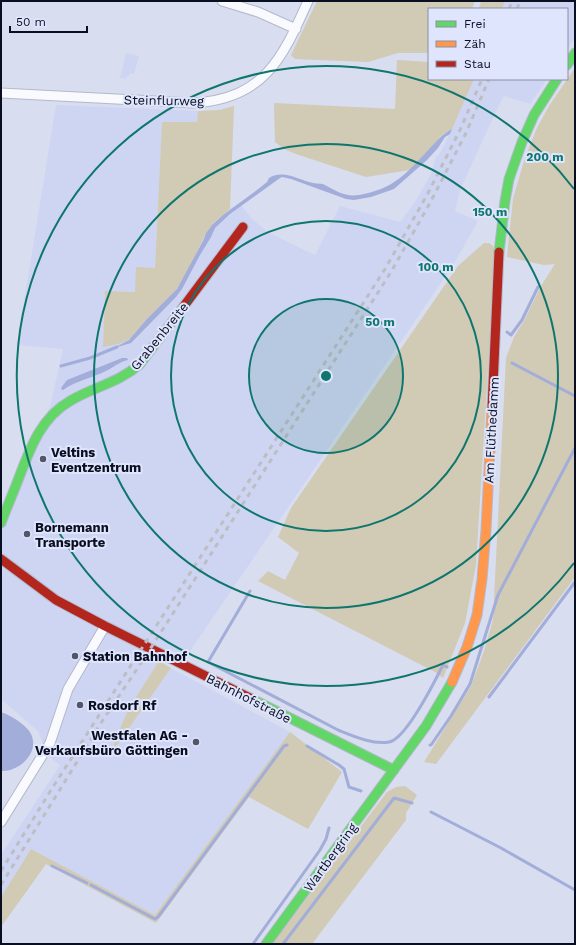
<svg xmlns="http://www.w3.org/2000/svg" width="576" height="945" viewBox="0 0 576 945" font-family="'Work Sans',sans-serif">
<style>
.built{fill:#ced5f2}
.green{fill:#d1cab4}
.water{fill:#a2add9}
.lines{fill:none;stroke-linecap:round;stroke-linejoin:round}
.stream{stroke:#a2add9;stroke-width:3}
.street-casing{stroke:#b3b8cb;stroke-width:11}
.fast-casing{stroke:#b3b8cb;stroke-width:11}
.slow-casing{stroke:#b3b8cb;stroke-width:11}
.jam-casing{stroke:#b3b8cb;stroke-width:11}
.street{stroke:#f9fafd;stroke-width:9}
.fast{stroke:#63d668;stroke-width:9}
.slow{stroke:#ff974d;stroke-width:9}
.jam{stroke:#b3261e;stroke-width:9}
.rail{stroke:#bdbec3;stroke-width:3;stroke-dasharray:5 5;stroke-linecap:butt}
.ring{fill:none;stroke:#0f766e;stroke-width:2}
.poi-dot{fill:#525669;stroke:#dfe5fc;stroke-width:1.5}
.labels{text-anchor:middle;stroke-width:4;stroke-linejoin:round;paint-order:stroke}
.street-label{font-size:13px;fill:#0a0e21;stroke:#dfe5fc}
.poi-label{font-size:13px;font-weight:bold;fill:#0a0e21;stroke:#dfe5fc;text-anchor:start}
.centre{fill:#0f766e;stroke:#dfe5fc;stroke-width:2}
.ring-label{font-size:12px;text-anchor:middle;font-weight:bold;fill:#0f766e;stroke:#dfe5fc;stroke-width:4;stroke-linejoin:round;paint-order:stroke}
</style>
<rect width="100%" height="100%" fill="#d8ddef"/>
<path class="built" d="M505,1H575V37L567,49V9H502Z
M126,53L139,56L134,74L131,73L125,79L120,78Z
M474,79H547L530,104L504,96L498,107L460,190L455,211L478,221L453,265L186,657L167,649L129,708L112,753L171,668L290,732L155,915L31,849L1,897V855L60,765L48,756L38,731L1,699V520L30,441L50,407L63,349L17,345L56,105L198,111V122L162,123L155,268L135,292L105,291L103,347L203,241L230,209L242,202V206L251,218L269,233L315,255L340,206L400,222L415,202L431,174L436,157L441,152Z"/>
<path class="green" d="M317,1H475L472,9H429V53H398L368,62L295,59L291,55Z
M481,1H505L502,9H479Z
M397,60L429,62V79H474L452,129L442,135L410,170L366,177L296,154L284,149L275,142L274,103L395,109Z
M575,68V577L436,764L424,762L471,686L484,651L493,620L506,358L514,337L524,321L541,286L555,264L544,265L507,257L513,199L524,161L536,130L549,106Z
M234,106L230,209C222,216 211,224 206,233C197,251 189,271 177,288C169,299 157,308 147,319C129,340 132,342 103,347L105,291L135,292L136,267L155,268L162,122H197L198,111L220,110Z
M484,243H489L493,246L495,254L476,565L465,623L443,678L435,672L258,581L268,571L285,580L299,553L278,537L291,508L458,266Z
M159,661L171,668L111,754L116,738L129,708Z
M290,732L342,772L308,829L249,797L156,923L46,864L1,927V897L31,849L155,915Z
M405,786L417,795L406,813V820L312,944H272L387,792L396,787Z"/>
<path class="water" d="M452,129L450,134L445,137L438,148L427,160L394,189L371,197L354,200L346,199L291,179L282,177L280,178L230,214L215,228L211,237L200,255L182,289L176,297L131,343L114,348L129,340L147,319L177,289L203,241L206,233L212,225L223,215L257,190L267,182L269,178C284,169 298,180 313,183C317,184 322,183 325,185C336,191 345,197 359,195C394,189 407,173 429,149C438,140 441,135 452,129Z
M122,358H127L128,360C120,362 115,366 108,370C93,378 77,380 63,390H62L61,388L67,380Z
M1,712C10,715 27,725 31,734C40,753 19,772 1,771Z"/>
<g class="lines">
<path class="stream" d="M507,332L511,335L522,320L538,287
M512,363L575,396
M61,366L90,358L117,347
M250,591L208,662L338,730C353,736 373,745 389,742C406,739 435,681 443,665L447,667
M489,697L575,582
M430,745H431L451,716L470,684L498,595L575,448
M307,746L339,765L344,769L349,787L361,791
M431,812L501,848L575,890
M52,866L87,883
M91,885L155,919L158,917L284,746L287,745
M253,944L320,850L326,839L329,828
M283,944L394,798L412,803"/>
<defs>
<path id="street" d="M222,1L258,12L296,29
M1,93L193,103C264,99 282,59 308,1
M1,822L50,743L68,689L105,626"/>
<path id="fast" d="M567,65L575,53
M499,252L505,201L509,179L522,142L534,115L557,79
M1,523C7,507 14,491 20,475C31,446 42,417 70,401C95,386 117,384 140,364L184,306
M252,699L394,770
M266,944L426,726L452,682"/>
<path id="slow" d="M452,682L467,647L477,615L482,579L486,530L492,408"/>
<path id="jam" d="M184,306L243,227
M492,408L499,252
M1,559L56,600L105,626L252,699"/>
</defs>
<use href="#street" class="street-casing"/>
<use href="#fast" class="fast-casing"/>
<use href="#slow" class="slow-casing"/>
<use href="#jam" class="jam-casing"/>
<use href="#street" class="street"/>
<use href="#fast" class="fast"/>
<use href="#slow" class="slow"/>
<use href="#jam" class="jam"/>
<path class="rail" d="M509,9L512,1
M517,9L520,1
M1,871L51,790L385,269L427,195L460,130L482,79
M1,885L101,723L147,654L391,272L430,203L466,133L489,79"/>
</g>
<circle cx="326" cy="376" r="77" fill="#0f766e" fill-opacity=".12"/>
<g class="ring">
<circle cx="326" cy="376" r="77"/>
<circle cx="326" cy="376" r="155"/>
<circle cx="326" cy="376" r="232"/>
<path d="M574 563A310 310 0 1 1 574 189"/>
</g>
<g class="poi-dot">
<circle cx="43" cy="459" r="4"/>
<circle cx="27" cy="534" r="4"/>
<circle cx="75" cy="656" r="4"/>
<circle cx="80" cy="705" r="4"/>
<circle cx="196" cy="742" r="4"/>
</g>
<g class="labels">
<g class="street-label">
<text transform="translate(164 100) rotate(1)" y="5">Steinflurweg</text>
<text transform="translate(159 336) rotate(-51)" y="5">Grabenbreite</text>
<text transform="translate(491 430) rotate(-87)" y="5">Am Flüthedamm</text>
<text transform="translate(249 698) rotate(27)" y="5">Bahnhofstraße</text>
<text transform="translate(330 857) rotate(-54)" y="5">Wartbergring</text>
</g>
<g class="poi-label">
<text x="51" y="457">Veltins<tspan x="51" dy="15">Eventzentrum</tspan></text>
<text x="35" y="532">Bornemann<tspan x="35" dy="15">Transporte</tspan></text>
<text x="83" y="661">Station Bahnhof</text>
<text x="88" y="710">Rosdorf Rf</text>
<text x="188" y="740" text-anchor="end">Westfalen AG -<tspan x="188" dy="15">Verkaufsbüro Göttingen</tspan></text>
</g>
</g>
<circle cx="326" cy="376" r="6" class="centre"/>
<g class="ring-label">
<text x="545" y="161">200 m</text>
<text x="490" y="216">150 m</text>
<text x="436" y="271">100 m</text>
<text x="380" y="326">50 m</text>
</g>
<rect width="576" height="945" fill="none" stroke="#0a0e21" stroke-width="4"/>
<rect x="428" y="8" width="140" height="72" fill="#dfe5fc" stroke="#8a8fa4"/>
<rect x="436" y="21" width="20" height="6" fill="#63d668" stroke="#8a8fa4"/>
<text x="464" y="28" font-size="12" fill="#0a0e21">Frei</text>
<rect x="436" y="41" width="20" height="6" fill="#ff974d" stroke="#8a8fa4"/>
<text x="464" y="48" font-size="12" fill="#0a0e21">Zäh</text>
<rect x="436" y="61" width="20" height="6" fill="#b3261e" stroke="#8a8fa4"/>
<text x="464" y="68" font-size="12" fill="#0a0e21">Stau</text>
<path d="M10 26v6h77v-6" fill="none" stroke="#0a0e21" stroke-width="2"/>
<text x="16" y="26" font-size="12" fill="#0a0e21" stroke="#dfe5fc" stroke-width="3" paint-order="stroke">50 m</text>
</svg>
